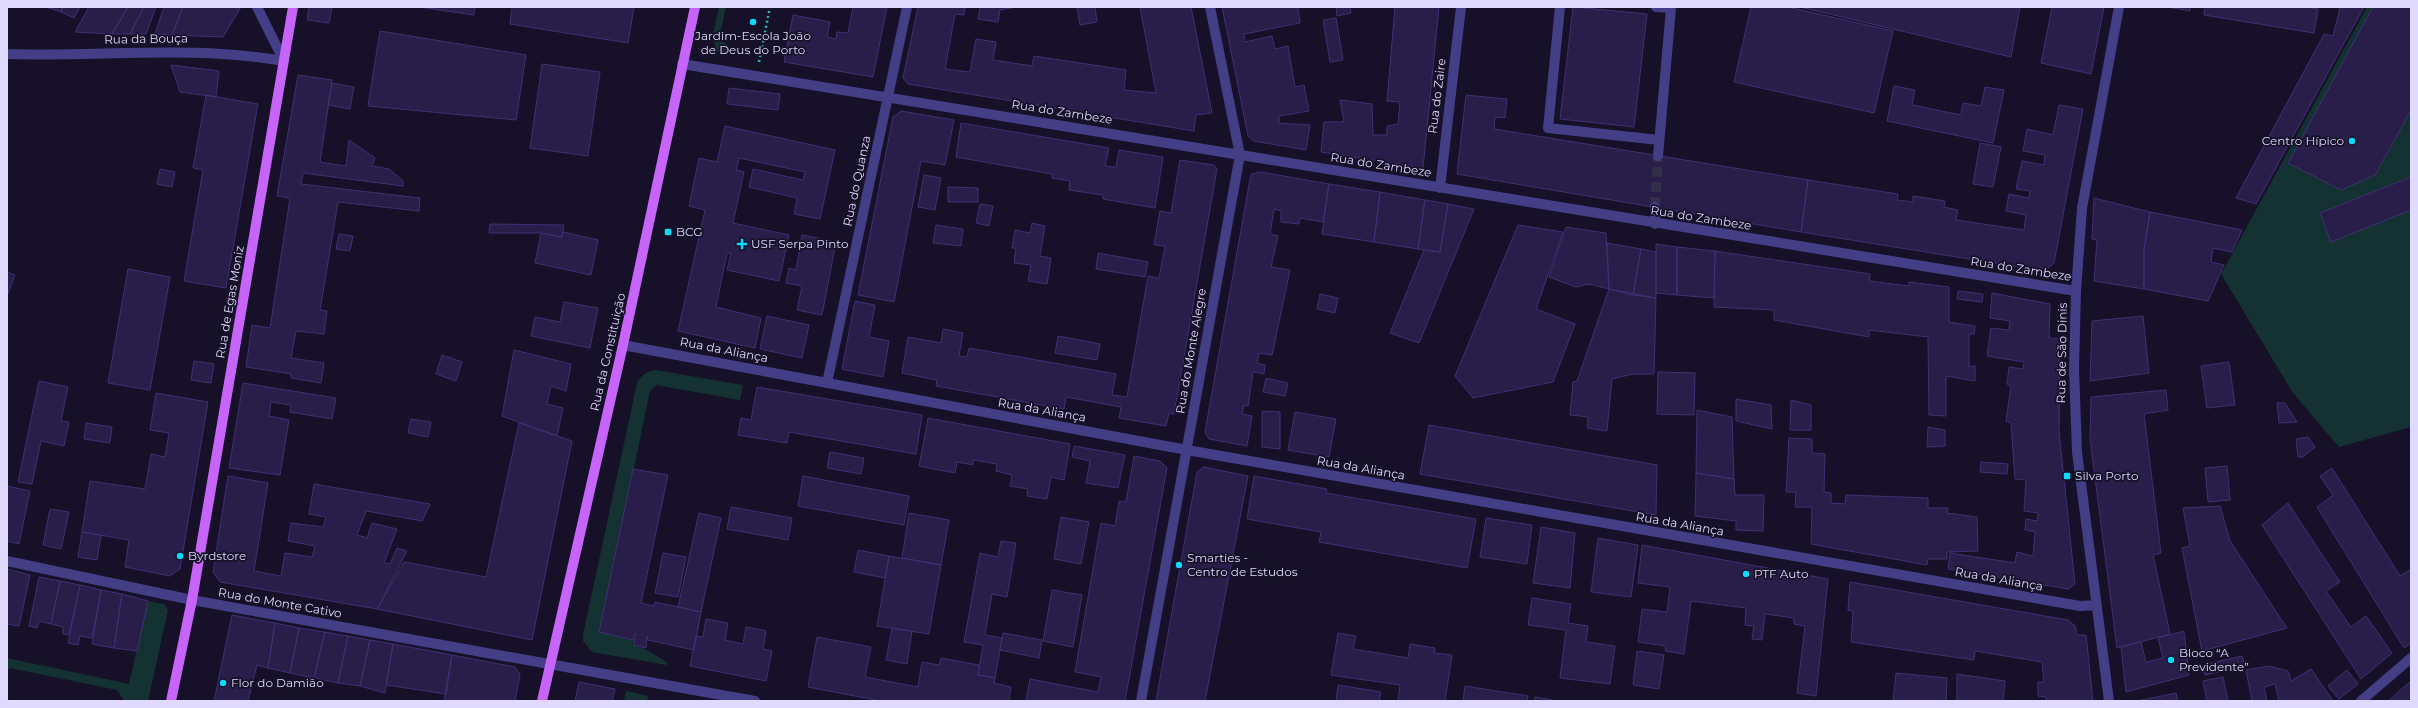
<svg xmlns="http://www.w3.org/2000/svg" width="2418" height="708" viewBox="0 0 2418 708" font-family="Montserrat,sans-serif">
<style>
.green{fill:#143232}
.building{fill:#281e49;stroke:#403074}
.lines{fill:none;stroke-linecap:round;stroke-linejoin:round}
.minor-tunnel{stroke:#342f48;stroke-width:10;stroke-dasharray:10 5;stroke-linecap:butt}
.path{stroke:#34b7b4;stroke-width:2.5;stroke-dasharray:2 3;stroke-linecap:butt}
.minor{stroke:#433e86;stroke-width:10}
.major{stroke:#c764fa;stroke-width:10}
.poi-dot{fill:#0cd9f7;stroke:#161128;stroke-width:1.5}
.labels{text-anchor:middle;stroke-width:3.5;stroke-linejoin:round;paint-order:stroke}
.poi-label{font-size:12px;fill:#dfdafe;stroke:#161128;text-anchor:start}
.street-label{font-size:12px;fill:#dfdafe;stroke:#161128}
</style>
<rect width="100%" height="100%" fill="#161128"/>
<path class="green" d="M719,7H726L719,38L731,48L730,54L718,52L712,38Z
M2367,7H2411V427L2339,447L2293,393L2221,274Z
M656,370L743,385L740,400L656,385L650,391L600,632L633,640L632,645L645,649L667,662V665L592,652L583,641V635L637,383C642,375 646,371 656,370Z
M148,601L164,604L168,610L148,701H124L117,690L10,668L7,672V658L129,684Z
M626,691L648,696L647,701H624Z"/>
<path class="building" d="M46,7H63L61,12Z
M63,7H80L74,18L61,12Z
M89,7H128L112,34L75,32Z
M128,7H144L130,34H112Z
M144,7H156L146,34H130Z
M164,7H183L172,35L155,34Z
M183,7H241L223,37L172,35Z
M309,7H332L329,23L307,20Z
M419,7H475L474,15Z
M512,7H634L628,43L510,24Z
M853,7H887L873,77L784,62L793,15L830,22L827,37L836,39L837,32L848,33Z
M918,7H965L964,15L955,14L945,69L970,72L976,39L996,42L993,60L1032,66L1034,56L1126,70L1124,90L1156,93L1140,7H1191L1212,113L1196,115L1194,131L908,84L903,78Z
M980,7H1016L1000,10L998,22L978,19Z
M1077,7H1095L1097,22L1080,25Z
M1222,7H1298L1300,23L1244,34L1245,42L1272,36L1275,49L1288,46L1295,87L1304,85L1309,111L1279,116V123L1310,125L1306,150L1254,141L1248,136Z
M1336,7H1350L1351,13L1337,16Z
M1395,7H1439L1423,168L1321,152L1324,122H1344L1340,100L1372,104L1373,135H1387V126L1398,124L1400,102L1387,101Z
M1573,7L1647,14L1634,127L1560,119Z
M1751,7H1788L1893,31L1874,113L1734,82Z
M1800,7H2020L2011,57Z
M2052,7H2104L2091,74L2041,63Z
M2168,7H2190V11Z
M2205,7H2308L2318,9L2314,33L2204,15Z
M2337,7H2364L2256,204L2236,198L2324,34L2333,36L2340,9Z
M2373,7H2411V110L2375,175L2341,190L2288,163Z
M1336,18L1343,60L1330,62L1323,20Z
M380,31L526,55L516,120L368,106Z
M542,64L600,72L588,156L530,148Z
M171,65L219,71L216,97L180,92Z
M298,75L332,80L320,162L346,166L349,140L375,158L372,166L389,169L403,181V186L303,173L301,184L420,198L419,211L338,202L320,310L327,311L324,334L296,331L291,358L324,363L321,383L291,378V374L246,367L252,325L270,328L290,198L277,196Z
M332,83L354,87L350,109L328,105Z
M1894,86L1915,90L1912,105L1961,115L1963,103L1981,106L1985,87L2004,90L1993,143L1887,121Z
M729,88L780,94L778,110L727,104Z
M206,95L258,104L226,288L184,281L203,170L193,168Z
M1466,95L1507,99L1505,118L1495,117L1494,129L1808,180L1801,232L1457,174Z
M2059,105L2083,109L2054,263L2044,271L1801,232L1808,180L1898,194L1897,200L1913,202V196L1945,201L1944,207L1958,210L1956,220L2024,230L2026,215L2006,211L2009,194L2029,198L2030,191L2016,189L2022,161L2044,165L2045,155L2023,151L2027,129L2053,135Z
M901,111L954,120L945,165L921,161L894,302L858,295L893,117Z
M961,123L1109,148L1105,166L1116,167L1119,150L1163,157L1155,208L1103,199V195L1069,190L1070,181L1052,178V174L956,157Z
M725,126L835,150L820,219L794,214L797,198L749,187L753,169L803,180L805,172L739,158L736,170L744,172L733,223L789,235L779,281L727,270L731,253H727L716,307L761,318L755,348L678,331L705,210L689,206L699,158L717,162Z
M1980,143L2001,147L1993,187L1973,184Z
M1180,160L1214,165L1217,169L1174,414L1169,413L1166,426L1119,418L1121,407L1066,397L1064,409L936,386L937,380L902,373L908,337L941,343L943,329L963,333L959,356L967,357L969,348L1116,374L1112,395L1127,397L1148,276L1159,278L1165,246L1154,245L1160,211L1171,213Z
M160,169L175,172L172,187L157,184Z
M1261,172L1329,184L1323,222L1300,218L1299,224L1281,222V211L1274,209L1270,234L1278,236L1271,267L1290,270L1272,355L1259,353L1257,363L1265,365L1264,374L1253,372L1248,406L1244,405L1242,414L1252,416L1247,446L1209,439L1205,432L1251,174Z
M924,175L941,178L935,210L918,207Z
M2411,177V210L2331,242L2320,213Z
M1329,184L1380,192L1374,242L1322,234Z
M948,187L978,188V202H948Z
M1380,192L1425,200L1418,249L1374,242Z
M2094,198L2150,212L2144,249V289L2094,281L2097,240L2092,239Z
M1425,200L1448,204L1440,252L1418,249Z
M980,204L993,206L989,226L976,223Z
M1448,204L1474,209L1419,343L1390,333L1424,250L1440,252Z
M2150,212L2242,230L2232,252L2213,248L2211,262L2224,265L2208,301L2144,289V249Z
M1032,223L1045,226L1040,256L1051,258L1047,284L1028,281L1031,265L1014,263L1016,248H1012L1015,230L1030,233Z
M490,224L564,225L562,237L541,233H489Z
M936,225L963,229L961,246L933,243Z
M1518,225L1563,232L1536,309L1575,324L1553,382L1473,398L1455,376Z
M1566,227L1606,233L1609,289L1589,284L1576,287L1549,277Z
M563,232L598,240L591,275L535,263L541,233L562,237Z
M339,234L353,236L350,251L336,249Z
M802,235L836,242L822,315L797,310L802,286L786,283L789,268L796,270Z
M1607,243L1641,249L1633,295L1609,289Z
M1656,244L1677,247V295L1656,293Z
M1677,247L1715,251L1714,298L1677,295Z
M1641,249L1656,252V298L1633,295Z
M1715,251L1870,274L1869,281L1909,286V282L1949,287V322L1975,326L1974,334H1969V367L1975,366V381L1946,376V416L1929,415L1928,337L1869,330V337L1774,320V310L1714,307Z
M1098,253L1148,262L1145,277L1096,269Z
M128,269L170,277L150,390L108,383Z
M7,272L15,275L7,296Z
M1609,289L1656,298L1654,374H1633L1612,379L1607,431L1587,428L1588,417L1570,415L1573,382L1577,381Z
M1958,291L1983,294L1982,302L1957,299Z
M1992,293L2050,304L2049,338L2060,339L2059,431L2075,584L2068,589L1948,569L1950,553L2015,563L2017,552L2033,556L2035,532L2025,530L2026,519L2037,521L2038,513L2024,511L2026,480L2015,479L2011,423L2006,421L2011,386L2007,384L2009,367L2023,369L2024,362L1987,356L1991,328L2009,330L2010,321L1990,318Z
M1320,294L1338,298L1335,313L1317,309Z
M855,301L875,305L869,337L889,341L883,377L842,369Z
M564,302L598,308L590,348L531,336L535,317L560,322Z
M767,316L809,325L802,358L760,349Z
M2143,316L2149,373L2090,381L2092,321Z
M1058,336L1100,344L1097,360L1055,353Z
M514,350L571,364L566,391L551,386L547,404L563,408L557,436L502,416Z
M442,355L462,362L456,381L436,374Z
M194,361L214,364L211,383L191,380Z
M2229,362L2235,405L2207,408L2201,366Z
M1658,372L1695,373L1694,415L1657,414Z
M1266,378L1288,383L1285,396L1263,392Z
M39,381L68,387L61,421L69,422L64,446L41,441L32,484L18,482Z
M243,383L336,398L332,419L290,412L291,405L271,402L269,416L289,420L280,475L229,468Z
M757,387L922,415L916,454L789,432L787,443L738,435L741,418L751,420Z
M2166,390L2168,410L2144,414L2161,553L2153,555L2170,634L2117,648L2090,439L2091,397Z
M156,393L208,402L180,569L170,576L125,567L129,540L82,532L90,481L145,489L151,454L165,457L169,433L150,430Z
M1736,399L1771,405L1772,429L1736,421Z
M1791,400L1811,405V430H1790Z
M2277,403H2285L2297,422L2279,423Z
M1697,410L1732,417L1734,479L1696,473Z
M1262,411L1280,412V449L1262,447Z
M1295,412L1336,419L1329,457L1288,450Z
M928,418L1070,444L1064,480L1051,477L1047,499L1027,496L1028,489L1010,486L1012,475L996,471L997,464L973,460V465L957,462L955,473L919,466Z
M411,419L431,422L428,437L408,433Z
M86,423L112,427L110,443L84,439Z
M519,423L572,441L532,640L377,609L404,562L486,577Z
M1429,425L1657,465L1656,515L1420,474Z
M1928,427L1945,430V446L1927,447Z
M2308,437L2315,447L2303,457H2298L2296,439Z
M1789,438L1812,439V453L1825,454L1824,492L1831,493V503L1845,504L1846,495L1928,498V508H1948L1947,513L1977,517L1978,551L1947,552V559H1928L1927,565L1811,544L1812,507H1795L1796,492H1786Z
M1074,446L1125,455L1118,488L1086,483L1090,461L1072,457Z
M830,452L864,458L861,474L827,468Z
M1134,456L1160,461L1167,468L1125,701H1026L1030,679L1098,692L1101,677L1075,672L1101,523L1115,526L1119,501L1126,502Z
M1981,462L2008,464L2007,474L1980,472Z
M2227,466L2230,500L2208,502L2205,468Z
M1204,467L1248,476L1205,701H1156L1197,472Z
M2332,468L2400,576L2411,569V643L2404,648L2317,507L2333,495L2320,476Z
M633,469L668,475L641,603L654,606L655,602L701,612L694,650L648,640L647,636L646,648L633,645L636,634H634L633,640L599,632Z
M1696,473L1734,479L1735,495H1764L1763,531L1736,530V521L1695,516Z
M228,476L268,483L254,571L281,576L285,553L312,557L315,546L288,541L291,523L323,527L326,517L309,514L314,484L430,504L422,521L366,511L357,535L367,538L372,523L397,529L384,563L390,564L397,548L407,551L377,609L220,582L213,572Z
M803,476L909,496L904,525L798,506Z
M1254,476L1327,489L1326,493L1476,519L1467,568L1319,542L1321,532L1247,519Z
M7,486L30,491L19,544L7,541Z
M2288,503L2340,582L2326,591L2351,627L2366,616L2392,653L2361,679L2262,525Z
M2220,506L2230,541L2287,628L2202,651L2182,548L2190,546L2183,508Z
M731,507L792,518L788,540L727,529Z
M50,509L69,512L61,549L43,545Z
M699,513L721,518L701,612L678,607Z
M909,513L949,520L941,565L902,558Z
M1061,517L1089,522L1081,564L1054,559Z
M1486,518L1532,525L1527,564L1480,557Z
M1541,527L1575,533L1570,588L1533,583Z
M82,532L101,535L97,560L78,557Z
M1598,538L1638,545L1631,597L1591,592Z
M1001,541L1016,543L1007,597L992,594L985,635L1002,638L995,678L978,675L983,645L964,642L980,553L998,557Z
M1642,545L1828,579L1816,696L1797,693L1805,626L1794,624V618L1765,614L1762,640L1752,639L1754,626L1745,625L1746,608L1691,601L1684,654L1665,651L1666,646L1638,642L1642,609L1667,612L1670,587L1638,583Z
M858,550L889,556L885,578L854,572Z
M663,553L686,557L678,597L655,593Z
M889,556L941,565L929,634L877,626Z
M7,569L30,575L19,626L7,624Z
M39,577L60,581L51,624L39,621L37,628L29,626Z
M60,581L80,585L69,635L63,634V627L51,624Z
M1850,582L2068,620L2075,626L2077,635H2086L2093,701H2046V697L2038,696V682H2044L2042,662L1975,651L1974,660L1851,642L1853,611L1848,610Z
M80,585L101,590L92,638L80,636L78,645L68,643Z
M101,590L122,594L114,648L92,644Z
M1052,590L1082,595L1073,647L1043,641Z
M122,594L148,601L137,651L114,648Z
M1532,598L1571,604L1568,623L1588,626L1586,642L1615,646L1610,684L1560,678L1566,630L1528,625Z
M232,615L275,623L268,668L257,665L248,701H214Z
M706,619L728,623L725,640L743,644L746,627L766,631L763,649L772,651L766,681L690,666L696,636L703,637Z
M275,623L299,628L290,673L268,668Z
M299,628L325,632L314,678L290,673Z
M892,628L912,631L907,664L886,660Z
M2184,631L2189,675L2126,692L2121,647L2141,642L2146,662L2163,658L2158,638Z
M325,632L348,636L338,683L314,678Z
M1003,633L1042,640L1039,658L1000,650Z
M1338,633L1356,636L1353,649L1408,658L1410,644L1435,648L1434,653L1452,655L1445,701H1398L1400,685L1331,675Z
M348,636L370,640L360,686L338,683Z
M817,637L871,647L865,677L918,687L922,662L939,665L941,658L979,665L978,675L995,678L994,683L1011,687L1009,701H881L808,687Z
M370,640L393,644L385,693L360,686Z
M393,644L452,655L446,694L386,685Z
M1637,651L1664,655L1659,689L1633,685Z
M452,655L515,667L520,674L515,701H444Z
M2242,656L2245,666L2205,675L2203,665Z
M2269,666L2288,671L2291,681L2311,669L2333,701H2279L2275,684L2264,687L2267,701H2252L2246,670Z
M2347,670L2358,684L2339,699L2328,686Z
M1896,673L1947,678L1946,701H1893Z
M1957,674L2005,681L2003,701H1957Z
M2223,677L2228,701H2207L2203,681Z
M2411,681V701H2388Z
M579,682L615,689L612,701H575Z
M1338,685L1381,692L1379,701H1336Z
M1465,686L1528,696L1527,701H1463Z
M2176,693L2178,701H2137Z
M1535,697L1557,701H1535Z"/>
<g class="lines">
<path class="minor-tunnel" d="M1655,207L1658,156"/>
<path class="path" d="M759,62L770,7"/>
<path class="minor" d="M257,7L284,61
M1560,7L1548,128L1659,140
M1656,7L1671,8L1658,156
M7,54C100,57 192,45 284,61
M682,64L2076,291
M1440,188L1461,7
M1655,224V207
M623,345L1187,450L2080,606L2096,605
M827,383L907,7
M7,561L192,600L755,701
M1141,701L1240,155L1210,7
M2109,701L2077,452L2074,369L2076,291L2082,208L2119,7
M2361,701L2411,658"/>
<path class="major" d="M171,701L192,600L293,7
M542,701L623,345L695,7"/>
</g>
<g class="poi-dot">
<circle cx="753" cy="22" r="4"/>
<circle cx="2352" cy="141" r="4"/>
<rect x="664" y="228" width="8" height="8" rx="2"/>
<path d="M740 238h4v4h4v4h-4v4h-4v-4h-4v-4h4z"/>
<rect x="2063" y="472" width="8" height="8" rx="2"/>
<circle cx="180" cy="556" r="4"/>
<circle cx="1179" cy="565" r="4"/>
<circle cx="1746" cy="574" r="4"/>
<circle cx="2171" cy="660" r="4"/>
<circle cx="223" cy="683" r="4"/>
</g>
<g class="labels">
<g class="poi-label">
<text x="753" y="40" text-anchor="middle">Jardim-Escola João<tspan x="753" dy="14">de Deus do Porto</tspan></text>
<text x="2344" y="145" text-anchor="end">Centro Hípico</text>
<text x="676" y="236">BCG</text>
<text x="751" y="248">USF Serpa Pinto</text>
<text x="2075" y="480">Silva Porto</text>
<text x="188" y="560">Byrdstore</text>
<text x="1187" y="562">Smarties -<tspan x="1187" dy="14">Centro de Estudos</tspan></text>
<text x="1754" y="578">PTF Auto</text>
<text x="2179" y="657">Bloco “A<tspan x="2179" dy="14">Previdente”</tspan></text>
<text x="231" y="687">Flor do Damião</text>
</g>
<g class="street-label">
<text transform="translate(146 39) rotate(-1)" y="4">Rua da Bouça</text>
<text transform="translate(1437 96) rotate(-83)" y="4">Rua do Zaire</text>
<text transform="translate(1062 112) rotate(9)" y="4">Rua do Zambeze</text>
<text transform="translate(1381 165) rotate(9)" y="4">Rua do Zambeze</text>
<text transform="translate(857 181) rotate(-78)" y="4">Rua do Quanza</text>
<text transform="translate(1701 218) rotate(9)" y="4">Rua do Zambeze</text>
<text transform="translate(2021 269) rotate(9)" y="4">Rua do Zambeze</text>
<text transform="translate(230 302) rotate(-80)" y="4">Rua de Egas Moniz</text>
<text transform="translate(724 350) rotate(11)" y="4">Rua da Aliança</text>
<text transform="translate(1191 351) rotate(-80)" y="4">Rua do Monte Alegre</text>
<text transform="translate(608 352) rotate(-77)" y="4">Rua da Constituição</text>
<text transform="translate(2062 353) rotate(-89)" y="4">Rua de São Dinis</text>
<text transform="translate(1042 410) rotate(10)" y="4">Rua da Aliança</text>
<text transform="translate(1361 468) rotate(10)" y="4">Rua da Aliança</text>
<text transform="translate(1680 524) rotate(10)" y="4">Rua da Aliança</text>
<text transform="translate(1999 579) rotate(10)" y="4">Rua da Aliança</text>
<text transform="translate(280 603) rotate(10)" y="4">Rua do Monte Cativo</text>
</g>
</g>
<rect width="2418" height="708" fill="none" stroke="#dfdafe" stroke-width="16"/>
</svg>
